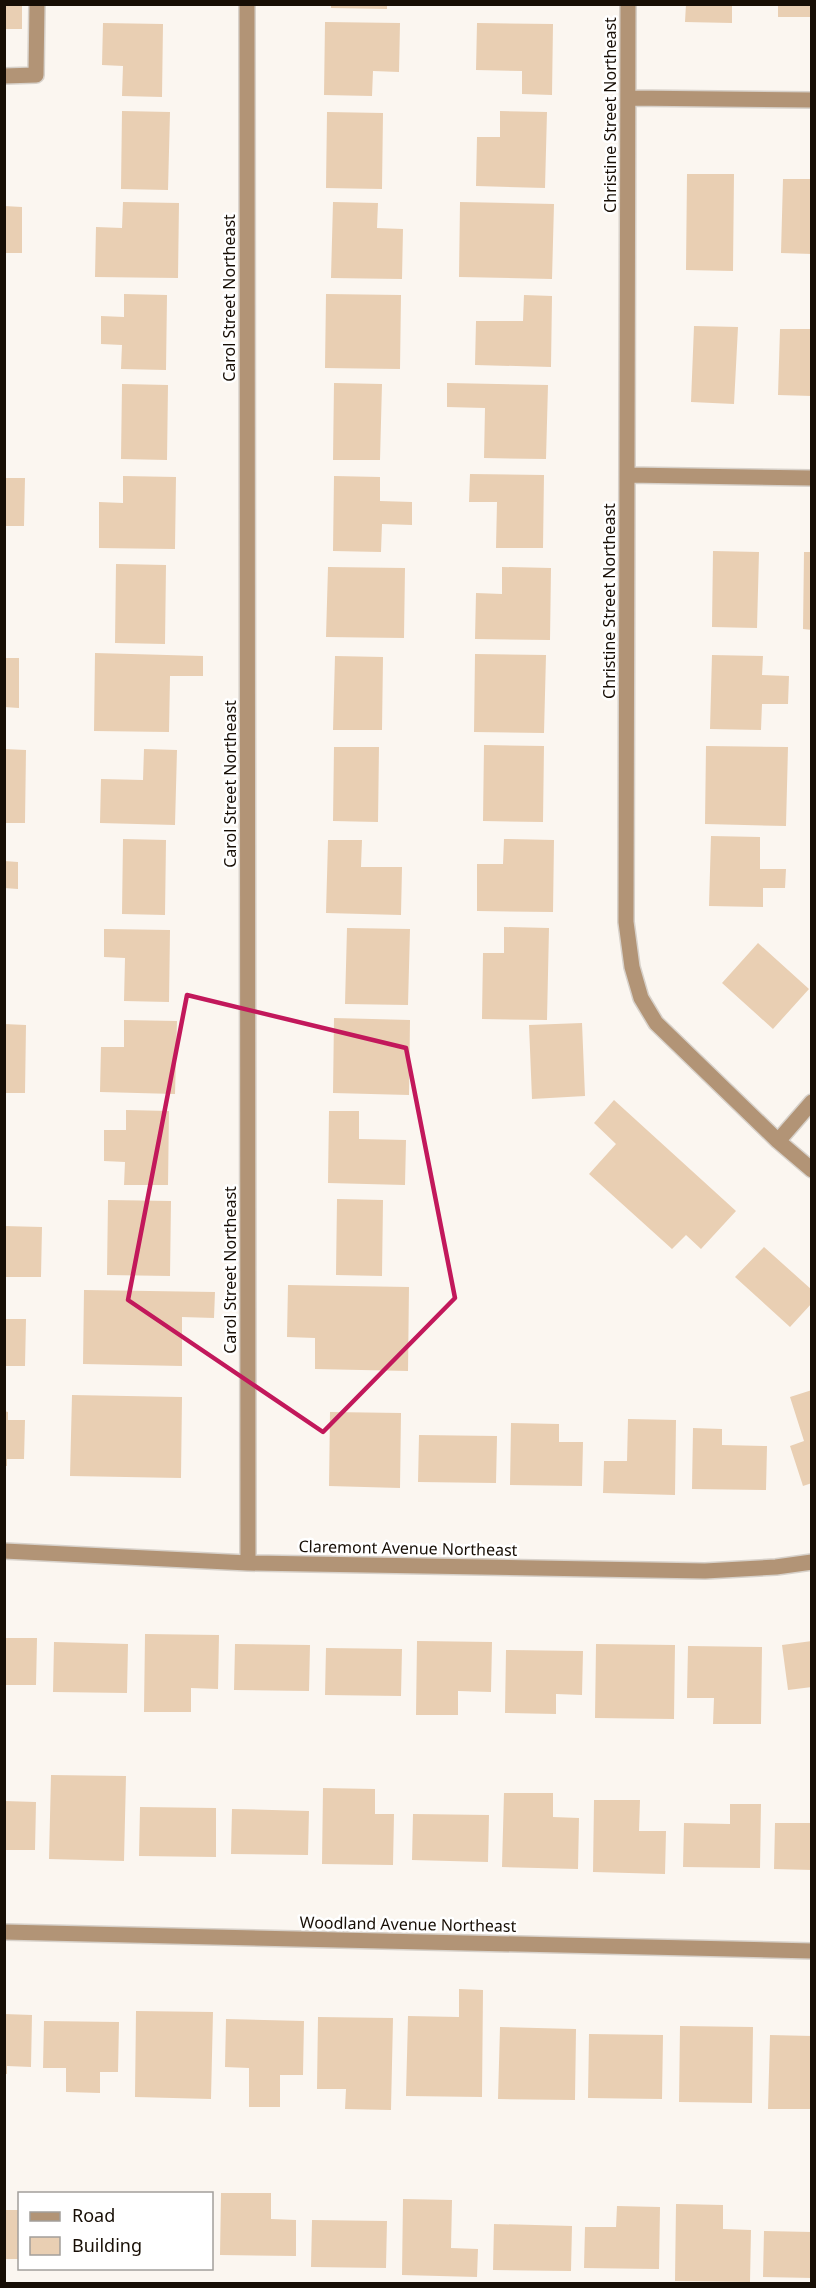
<svg xmlns="http://www.w3.org/2000/svg" width="816" height="2288" viewBox="0 0 816 2288" font-family="'Noto Sans',sans-serif">
<style>
.building{fill:#e9cfb3}
.lines{fill:none;stroke-linecap:round;stroke-linejoin:round}
.lane-casing{stroke:#d7d1ca;stroke-width:18}
.street-casing{stroke:#d7d1ca;stroke-width:18}
.lane{stroke:#b29476;stroke-width:15}
.street{stroke:#b29476;stroke-width:15}
.marked{fill:none;stroke:#c2185b;stroke-width:4.5;stroke-linejoin:round}
.labels{text-anchor:middle;stroke-width:5;stroke-linejoin:round;paint-order:stroke}
.street-label{font-size:16px;fill:#170e05;stroke:#fff}
</style>
<rect width="100%" height="100%" fill="#fbf6f0"/>
<path class="building" d="M4,4H22V29H4Z
M331,4H387V9L331,8Z
M686,4H732V23L685,22Z
M778,4H812V17H778Z
M325,22L400,23L399,72L373,71L372,96L324,95Z
M103,23L163,24L162,97L122,96L123,66L102,65Z
M477,23L553,24L552,95L522,94V71L476,70Z
M122,111L170,112L168,190L121,189Z
M500,111L547,112L545,188L476,186L477,137H500Z
M327,112L383,113L382,189L326,188Z
M687,174H734L733,271L686,270Z
M783,179H812V254L781,253Z
M123,202L179,203L178,278L95,277L96,227L122,228Z
M333,202L378,203L377,228L403,229L402,279L331,278Z
M460,202L554,204L552,279L459,277Z
M4,206L22,207V253H4Z
M124,294L167,295L166,370L121,369L122,345L101,344V316L124,317Z
M326,294L401,295L400,369L325,368Z
M524,295L552,296L551,367L475,365L476,321H523Z
M694,326L738,327L734,404L691,402Z
M780,329H812V396L778,395Z
M334,383L382,384L380,460H333Z
M447,383L548,385L546,459L484,458L485,408L447,407Z
M122,384L168,385L167,460L121,459Z
M470,474L544,475L543,548H496L497,502H469Z
M123,476L176,477L175,549L99,548V502L123,503Z
M334,476L380,477V501L412,502V525L382,524L381,552L333,551Z
M4,478H25L24,526H4Z
M713,551L759,552L757,628L712,627Z
M804,552H812V630L803,629Z
M116,564L166,565L165,644L115,643Z
M328,567L405,568L404,638L326,637Z
M502,567L551,568L550,640L475,639L476,593L502,594Z
M95,653L203,656V676H170L169,732L94,731Z
M475,654L546,655L544,733L474,732Z
M712,655L763,656L762,675L789,676L788,704H762L761,730L710,729Z
M335,656L383,657L382,730H333Z
M4,658H19V708L4,707Z
M484,745L544,746L543,822L483,821Z
M706,746L788,747L786,826L705,824Z
M334,747H379L378,822L333,821Z
M4,749L26,750L25,823H4Z
M144,749L177,750L175,825L100,823L101,779L143,780Z
M711,836L760,837V869H786L785,888H763V907L709,906Z
M123,839L166,840L165,915L122,914Z
M504,839L554,840L553,912L477,911V864H503Z
M328,840H362L361,867H402L401,915L326,913Z
M4,861L18,862V889L4,888Z
M504,927L549,928L547,1020L482,1019L483,953H504Z
M347,928L410,929L408,1005L345,1004Z
M104,929L170,930L169,1002L124,1001L125,958L104,957Z
M758,943L809,989L773,1029L722,983Z
M334,1018L410,1020L409,1095L333,1093Z
M124,1020L177,1021L175,1094L100,1092L101,1047H124Z
M582,1023L585,1096L532,1099L529,1025Z
M4,1024L26,1025L25,1093H4Z
M614,1100L736,1211L701,1249L686,1235L672,1249L589,1174L616,1144L594,1123Z
M126,1110L169,1111L168,1185H124L125,1162L104,1161V1130H126Z
M329,1111H359V1139L406,1140L405,1185L328,1183Z
M337,1199L383,1200L382,1276L336,1275Z
M108,1200L171,1201L170,1276L107,1275Z
M4,1226L42,1227L41,1277H4Z
M764,1247L812,1290V1303L790,1327L735,1277Z
M288,1285L409,1287L408,1371L315,1369V1338L287,1337Z
M84,1290L215,1292L214,1318L182,1317V1366L83,1364Z
M4,1319H26L25,1366H4Z
M812,1390V1483L803,1486L790,1446L804,1441L790,1397Z
M72,1395L182,1397L181,1478L70,1476Z
M4,1411L8,1412V1420H25L24,1459H7V1466H4Z
M330,1412L401,1413L400,1488L329,1486Z
M628,1419L676,1420L675,1495L603,1493L604,1461H627Z
M511,1423L559,1424V1442H583L582,1486L510,1485Z
M693,1428L722,1429V1445L767,1446L766,1490L692,1489Z
M419,1435L497,1436L496,1483L418,1482Z
M145,1634L219,1635L218,1689L191,1688V1712H144Z
M4,1638H37L36,1685H4Z
M417,1641L492,1642L491,1692L458,1691V1715H416Z
M812,1641V1687L788,1690L782,1645Z
M54,1642L128,1644L127,1693L53,1692Z
M235,1644L310,1645L309,1691L234,1690Z
M596,1644L675,1645L674,1719L595,1718Z
M688,1646L762,1647L761,1724H713L714,1698H687Z
M326,1648L402,1649L401,1696L325,1695Z
M506,1650L583,1651L582,1695L556,1694V1714L505,1713Z
M51,1775L126,1776L124,1861L49,1859Z
M323,1788L375,1789V1814H394L393,1865L322,1864Z
M504,1793H553V1817L579,1818L578,1869L502,1867Z
M594,1800H640L639,1831H666L665,1874L593,1872Z
M4,1801L36,1802L35,1850H4Z
M730,1804H761L760,1868L683,1867L684,1823L730,1824Z
M140,1807L216,1808V1857L139,1856Z
M232,1809L309,1811L308,1855L231,1854Z
M413,1814L489,1815L488,1862L412,1860Z
M775,1823H812V1870L774,1869Z
M459,1989L483,1990L482,2097L406,2096L408,2016L459,2017Z
M136,2011L213,2012L211,2099L135,2097Z
M4,2014L32,2015L31,2067L7,2066V2074H4Z
M318,2017L393,2018L391,2110L345,2109L346,2089H317Z
M226,2019L304,2021L303,2075H280V2107H249V2068L225,2067Z
M44,2021L119,2022L118,2072H100V2093L66,2092V2068H43Z
M680,2026L753,2027L752,2103L679,2102Z
M500,2027L576,2029L575,2100L498,2099Z
M589,2034L663,2035L662,2099L588,2098Z
M770,2035L812,2036V2109H768Z
M221,2193H271V2219L296,2220V2256L220,2255Z
M403,2199L452,2200L451,2248L478,2249L477,2277L402,2275Z
M676,2204L723,2205V2229L751,2230L750,2282L675,2281Z
M617,2206L660,2207L659,2269L584,2268L585,2227H616Z
M4,2210H20V2259H4Z
M312,2220L387,2221L386,2268L311,2267Z
M494,2224L572,2226L571,2271L493,2270Z
M764,2231L812,2232V2278L763,2277Z"/>
<g class="lines">
<defs>
<path id="lane" d="M4,76L36,75L37,4"/>
<path id="street" d="M247,4L248,1563
M628,4L626,922L632,967L641,998L656,1023L778,1141L812,1170
M629,98L812,100
M628,475L812,478
M778,1141L812,1102
M4,1551L248,1563L705,1571L776,1567L812,1562
M4,1932L812,1951"/>
</defs>
<use href="#lane" class="lane-casing"/>
<use href="#street" class="street-casing"/>
<use href="#lane" class="lane"/>
<use href="#street" class="street"/>
</g>
<path class="marked" d="M187,995L406,1048L455,1298L323,1432L128,1300Z"/>
<g class="labels">
<g class="street-label">
<text transform="translate(610 115) rotate(-90)" y="6">Christine Street Northeast</text>
<text transform="translate(229 298) rotate(-90)" y="6">Carol Street Northeast</text>
<text transform="translate(609 601) rotate(-90)" y="6">Christine Street Northeast</text>
<text transform="translate(230 784) rotate(-90)" y="6">Carol Street Northeast</text>
<text transform="translate(230 1270) rotate(-90)" y="6">Carol Street Northeast</text>
<text transform="translate(408 1548) rotate(1)" y="6">Claremont Avenue Northeast</text>
<text transform="translate(408 1924) rotate(1)" y="6">Woodland Avenue Northeast</text>
</g>
</g>
<rect width="816" height="2288" fill="none" stroke="#170e05" stroke-width="12"/>
<rect x="18" y="2192" width="195" height="78" fill="#ffffff" stroke="#a29f9b" stroke-width="1.5"/>
<rect x="30" y="2212" width="30" height="9" fill="#b29476" stroke="#a29f9b" stroke-width="1.5"/>
<text x="72" y="2222" font-size="18" fill="#170e05">Road</text>
<rect x="30" y="2237" width="30" height="18" fill="#e9cfb3" stroke="#a29f9b" stroke-width="1.5"/>
<text x="72" y="2252" font-size="18" fill="#170e05">Building</text>
</svg>
